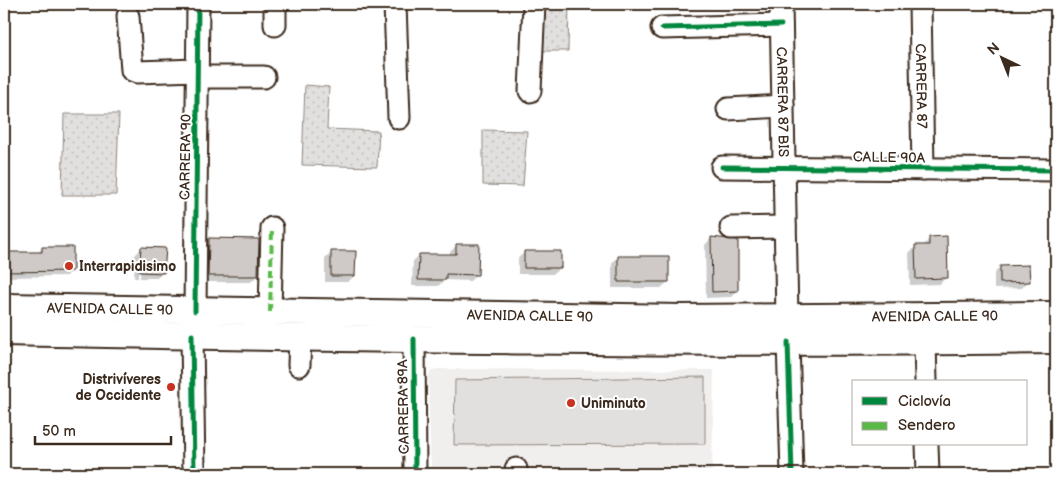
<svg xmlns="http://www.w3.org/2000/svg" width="1060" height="478" viewBox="0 0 1060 478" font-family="'Balsamiq Sans',sans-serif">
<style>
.built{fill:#f1efee}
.green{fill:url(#green-dots);stroke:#8e857e}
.pitch{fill:#e2e0de;stroke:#8e857e}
.shadow{fill:#0003}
.building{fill:#cfcac7;stroke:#3b2a1e}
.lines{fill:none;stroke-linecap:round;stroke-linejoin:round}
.minor-casing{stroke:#3b2a1e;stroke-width:25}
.major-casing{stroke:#3b2a1e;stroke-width:30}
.minor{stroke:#fff;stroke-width:21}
.major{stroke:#fff;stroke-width:26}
.quiet{stroke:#58b947;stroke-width:4;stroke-dasharray:8 4;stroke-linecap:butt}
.cycleway-casing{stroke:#fff;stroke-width:8}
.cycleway{stroke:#00873e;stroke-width:5}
.poi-dot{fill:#c8321e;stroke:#fff;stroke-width:2}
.labels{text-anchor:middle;stroke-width:4;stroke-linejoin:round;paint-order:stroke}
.street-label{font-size:14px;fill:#3b2a1e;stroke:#fff}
.poi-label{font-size:14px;font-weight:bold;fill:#3b2a1e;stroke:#fff;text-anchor:start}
</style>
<defs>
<pattern id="green-dots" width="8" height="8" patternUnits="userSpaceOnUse" patternTransform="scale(1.25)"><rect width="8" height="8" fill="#e2e0de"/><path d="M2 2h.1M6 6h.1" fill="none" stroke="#c3c0be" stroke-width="1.8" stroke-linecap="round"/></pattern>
</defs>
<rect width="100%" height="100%" fill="#fff"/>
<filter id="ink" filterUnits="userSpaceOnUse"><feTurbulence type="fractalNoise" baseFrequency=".02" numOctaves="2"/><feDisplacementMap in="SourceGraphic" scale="10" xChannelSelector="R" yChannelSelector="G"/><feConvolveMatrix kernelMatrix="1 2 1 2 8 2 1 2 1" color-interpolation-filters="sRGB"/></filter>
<g filter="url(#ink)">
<path class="built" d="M436,369L714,370L712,474H431L428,377L431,371Z"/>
<path class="green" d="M534,4H569L568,51H532Z
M305,85L329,87L327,129L379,131L377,167L302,165Z
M64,114H119L116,195H62Z
M483,130L527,131L523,186L483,185Z"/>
<path class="pitch" d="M705,377V444L454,445L455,380Z"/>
<path class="shadow" d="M711,238L737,291L731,297L706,298L705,245Z
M930,238L946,277L940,284L910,285L909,253L916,246H923Z
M209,240L257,276L251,282H202L203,246Z
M457,245L477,274L470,281L445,280L438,286H412L413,261L420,255H450V252Z
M42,248L72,270L66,276L4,277V254L38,253Z
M141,249L163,272L157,278H140L142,254H139L138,278H140H134L135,255Z
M332,252L354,276L348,282H325V259Z
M525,252L560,268L553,274H518V258Z
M618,257L668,282L661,288H612V263Z
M1000,267L1028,281L1022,288L994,289V274Z"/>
<path class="building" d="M947,236L948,278L916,279L915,245H929V237Z
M711,237L738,240V291L712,292Z
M209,238L259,239L258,276H208Z
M456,244H479L478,275L446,274V280H418L419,254H456Z
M42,247H73V271L4,272V252H42Z
M141,247L166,248L164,273L139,272Z
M331,251H356L355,276H331Z
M524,251H561V268H524Z
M618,256H669V282H618Z
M1029,265L1030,282L1000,283V266Z"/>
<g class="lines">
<defs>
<g id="minor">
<path d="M395,4L399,118"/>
<path id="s1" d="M781,4L787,318"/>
<path id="s2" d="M920,4L923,169"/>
<path d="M128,16L132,70L137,72L197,70"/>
<path d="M275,25V4"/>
<path d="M662,28L781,25"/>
<path d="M197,77H264"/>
<path d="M530,91L534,4"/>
<path d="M728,109L783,106"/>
<path d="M722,167L1056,170"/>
<path d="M731,228L785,227"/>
<path d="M195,311L198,4"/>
<path d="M270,312L272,228"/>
<path d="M192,335L194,474"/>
<path d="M414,339L415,474"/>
<path d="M788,342L792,474"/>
<path d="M925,342L926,382"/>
<path d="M299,365L300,336"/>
<path d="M927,444L928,474"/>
<path d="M516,474V469"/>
</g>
<g id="major">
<path id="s3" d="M4,307L681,318L1056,315"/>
<path d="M4,332C355,339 705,345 1056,340"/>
</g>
</defs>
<use href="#minor" class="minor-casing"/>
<use href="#major" class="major-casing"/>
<use href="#minor" class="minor"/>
<use href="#major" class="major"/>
<path class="quiet" d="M270,312L272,228"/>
<defs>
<path id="cycleway" d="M662,28L781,25
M722,167L1056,170
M195,311L198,4
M192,335L194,474
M414,339L415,474
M788,342L792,474"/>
</defs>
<use href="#cycleway" class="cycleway-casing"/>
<use href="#cycleway" class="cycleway"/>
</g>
</g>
<g class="poi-dot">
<circle cx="69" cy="266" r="5"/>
<circle cx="171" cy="387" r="5"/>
<circle cx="571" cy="403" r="5"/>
</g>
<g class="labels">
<g class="street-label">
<text dy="5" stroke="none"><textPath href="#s2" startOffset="82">CARRERA 87</textPath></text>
<text dy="5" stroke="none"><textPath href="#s1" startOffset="98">CARRERA 87 BIS</textPath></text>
<text transform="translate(185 157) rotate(-89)" y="5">CARRERA 90</text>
<text transform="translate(889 157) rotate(1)" y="5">CALLE 90A</text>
<text dy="5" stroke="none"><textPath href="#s3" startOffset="106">AVENIDA CALLE 90</textPath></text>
<text dy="5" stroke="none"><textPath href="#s3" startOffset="526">AVENIDA CALLE 90</textPath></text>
<text dy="5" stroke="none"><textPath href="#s3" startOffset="931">AVENIDA CALLE 90</textPath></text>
<text transform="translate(403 407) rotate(-91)" y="5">CARRERA 89A</text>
</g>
<g class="poi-label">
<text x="79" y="271">Interrapidisimo</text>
<text x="161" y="384" text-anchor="end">Distrivíveres<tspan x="161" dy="16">de Occidente</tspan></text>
<text x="581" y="408">Uniminuto</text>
</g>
</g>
<rect width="1060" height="478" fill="none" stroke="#fff" stroke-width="20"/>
<rect x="10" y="10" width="1040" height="458" fill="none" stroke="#3b2a1e" stroke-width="2" filter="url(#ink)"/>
<rect x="852" y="380" width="175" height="65" fill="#ffffff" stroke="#b1aaa5"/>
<rect x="862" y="397" width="25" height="8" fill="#00873e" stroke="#b1aaa5"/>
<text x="898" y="406" font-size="15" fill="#3b2a1e">Ciclovía</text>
<rect x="862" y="422" width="25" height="8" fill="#58b947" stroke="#b1aaa5"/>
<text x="898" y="430" font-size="15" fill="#3b2a1e">Sendero</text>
<g transform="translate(1002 58) rotate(317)" stroke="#ffffff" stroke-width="4" paint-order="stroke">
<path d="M0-4L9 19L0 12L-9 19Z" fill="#3b2a1e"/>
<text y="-8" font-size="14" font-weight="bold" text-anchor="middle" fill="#3b2a1e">N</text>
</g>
<path d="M35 436v8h136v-8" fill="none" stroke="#3b2a1e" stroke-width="2.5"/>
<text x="42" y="436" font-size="15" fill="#3b2a1e" stroke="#ffffff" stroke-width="4" paint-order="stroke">50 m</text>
</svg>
